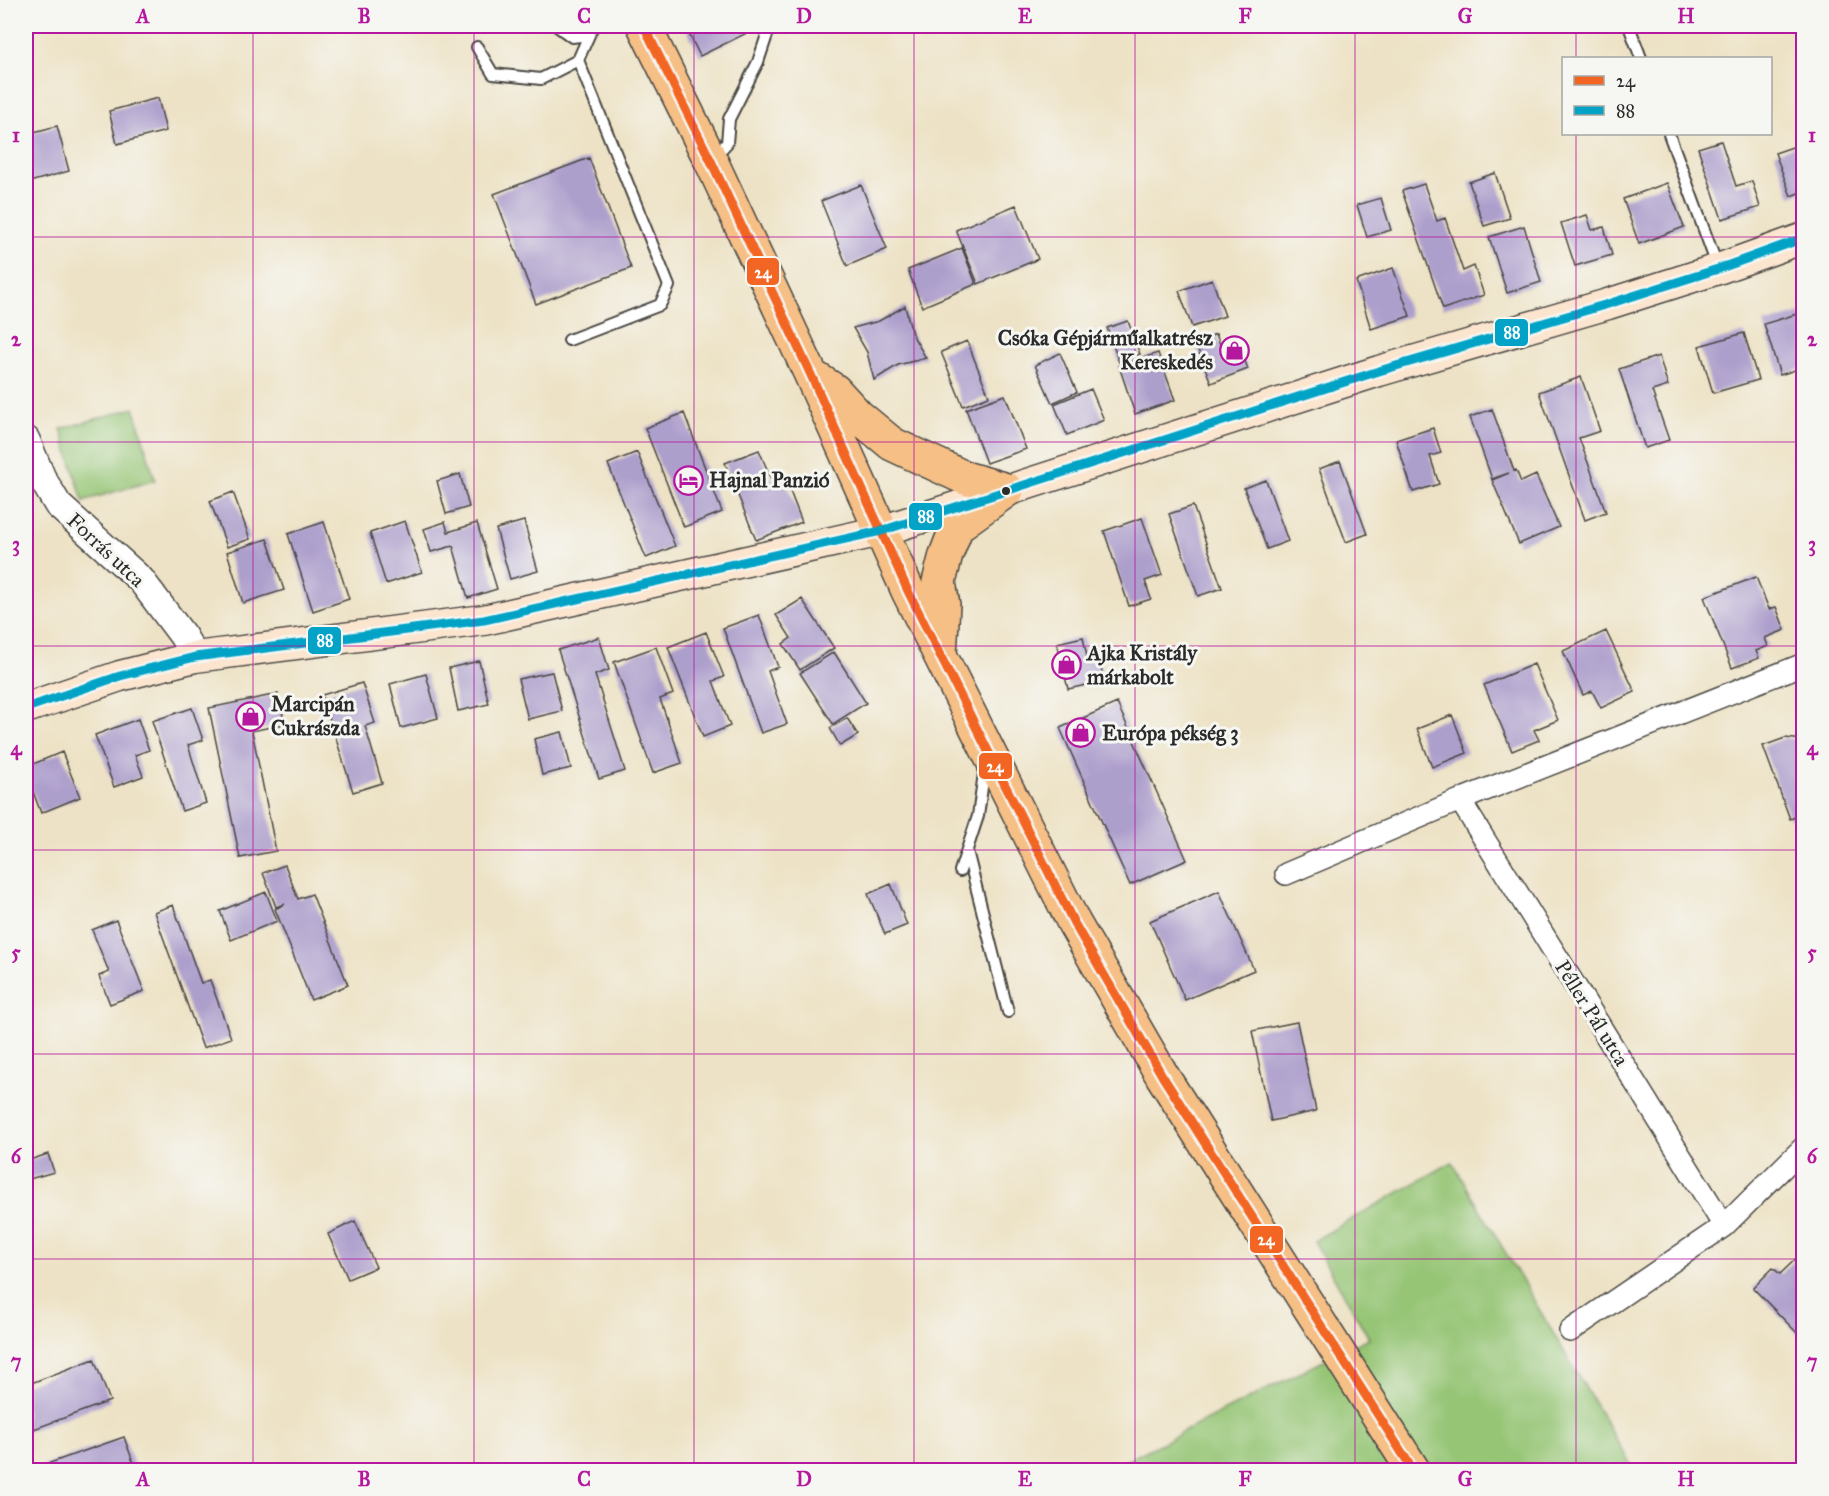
<svg xmlns="http://www.w3.org/2000/svg" width="1829" height="1496" viewBox="0 0 1829 1496" font-family="'IM FELL Great Primer',serif">
<style>
.green{fill:#95c575;stroke:#607850;stroke-width:1.5}
.building{fill:#ad9fcc}
.lines{fill:none;stroke-linecap:round;stroke-linejoin:round}
.service-casing{stroke:#484642;stroke-width:14}
.minor-casing{stroke:#484642;stroke-width:24}
.tertiary-casing{stroke:#484642;stroke-width:30}
.secondary-casing{stroke:#484642;stroke-width:33}
.primary-casing{stroke:#484642;stroke-width:36}
.service{stroke:#fff;stroke-width:10}
.minor{stroke:#fff;stroke-width:21}
.tertiary{stroke:#fff;stroke-width:27}
.secondary{stroke:#fbe5cf;stroke-width:30}
.primary{stroke:#f5bf86;stroke-width:33}
.bus-1-casing{stroke:#f6f6f2;stroke-width:14}
.bus-2-casing{stroke:#f6f6f2;stroke-width:14}
.bus-1{stroke:#f26522;stroke-width:9}
.bus-2{stroke:#02a3c6;stroke-width:9}
.grid{fill:none;stroke:#b5179e;stroke-width:1.5;stroke-opacity:0.55}
.bus-dot{fill:#2b2b2b;stroke:#f6f6f2;stroke-width:2}
.labels{text-anchor:middle;stroke-width:6;stroke-linejoin:round;paint-order:stroke}
.poi-label{font-size:21px;font-weight:bold;fill:#2b2b2b;stroke:#f6f6f2;text-anchor:start}
.street-label{font-size:21px;fill:#2b2b2b;stroke:#f6f6f2}
.line-badge{stroke:#f6f6f2;stroke-width:2}
.badge-label{font-size:16px;text-anchor:middle;font-weight:bold;fill:#fff}
.neatline{fill:none;stroke:#b5179e;stroke-width:2}
.grid-label{font-size:20px;text-anchor:middle;font-weight:bold;fill:#b5179e}
</style>
<rect width="100%" height="100%" fill="#f6f6f2"/>
<filter id="ink" filterUnits="userSpaceOnUse"><feTurbulence type="fractalNoise" baseFrequency=".0167" numOctaves="2"/><feDisplacementMap in="SourceGraphic" scale="12" xChannelSelector="R" yChannelSelector="G"/><feConvolveMatrix kernelMatrix="1 2 1 2 8 2 1 2 1" color-interpolation-filters="sRGB"/></filter>
<filter id="wash" filterUnits="userSpaceOnUse"><feTurbulence type="fractalNoise" baseFrequency=".008" numOctaves="4" result="noise"/><feDisplacementMap in="SourceGraphic" scale="24" xChannelSelector="R" yChannelSelector="G"/><feGaussianBlur stdDeviation="1.35" result="paint"/><feColorMatrix in="noise" values="0 0 0 0 0 0 0 0 0 0 0 0 0 0 0 0 0 1.4 0 .05"/><feComposite in="paint" operator="in"/></filter>
<g filter="url(#wash)">
<rect width="100%" height="100%" fill="#ede2c5"/>
<path class="green" d="M134,408L155,480L83,501L61,429Z
M1452,1162L1634,1470H1108L1369,1338L1313,1241Z"/>
<g id="blocks">
<path class="building" d="M685,26H756L757,28L700,56Z
M158,98L166,131L117,144L109,111Z
M57,126L69,171L26,183V134Z
M1721,141L1736,186L1752,181L1760,207L1722,219L1698,148Z
M1804,143V191L1791,196L1775,153Z
M589,158L631,268L536,304L494,194Z
M1495,173L1510,218L1484,226L1469,182Z
M1667,183L1684,227L1639,244L1623,199Z
M1424,184L1437,221L1445,218L1463,271L1474,266L1484,295L1443,309L1402,191Z
M861,185L887,249L847,266L821,201Z
M1381,198L1391,230L1367,237L1357,205Z
M1016,205L1038,259L978,284L956,230Z
M1587,215L1592,230L1604,227L1612,255L1575,266L1561,223Z
M1524,226L1541,282L1507,293L1489,237Z
M962,248L976,284L922,307L908,270Z
M1393,268L1410,316L1371,329L1356,281Z
M1212,279L1225,316L1192,327L1179,291Z
M905,306L912,334L926,358L898,365L874,380L867,352L853,328L879,321Z
M1800,313L1804,325V367L1780,375L1764,324Z
M1128,321L1140,354L1119,362L1107,328Z
M1744,333L1758,380L1713,393L1699,346Z
M1216,334L1221,347L1237,340L1248,369L1211,383L1195,342Z
M967,341L989,396L963,406L941,352Z
M1060,353L1077,392L1052,403L1035,365Z
M1158,353L1175,400L1135,414L1119,366Z
M1659,356L1668,386L1652,391L1669,440L1645,448L1619,369Z
M1581,377L1600,431L1579,438L1606,512L1585,520L1539,392Z
M1091,389L1104,420L1067,435L1054,404Z
M1005,395L1026,449L986,463L966,409Z
M1492,409L1514,471L1516,470L1521,482L1536,475L1559,527L1519,544L1492,480L1509,473L1492,479L1470,417Z
M684,413L722,512L684,527L645,428Z
M1433,428L1441,453L1430,456L1439,484L1413,492L1396,440Z
M759,450L772,481L784,476L802,522L756,540L725,463Z
M637,452L675,546L646,558L608,464Z
M1340,461L1367,534L1346,542L1319,469Z
M460,474L469,507L446,514L437,481Z
M1266,480L1288,541L1267,549L1244,488Z
M233,492L250,539L227,547L210,501Z
M1193,506L1222,588L1198,596L1169,514Z
M1142,518L1162,575L1145,581L1151,599L1129,606L1104,531Z
M405,521L422,572L386,584L370,533Z
M524,521L538,571L510,579L496,529Z
M324,522L349,599L313,611L288,534Z
M445,522L448,532L477,523L497,589L468,598L453,546L431,552L424,529Z
M267,539L284,590L243,603L227,552Z
M1756,577L1769,609L1776,607L1785,630L1765,638L1768,646L1756,651L1759,658L1732,668L1704,597Z
M802,599L834,648L800,670L783,644L791,638L776,615Z
M759,615L778,667L768,671L787,724L761,733L723,628Z
M1606,631L1635,692L1601,708L1592,691L1583,695L1563,651Z
M706,632L724,677L713,681L730,726L703,737L668,647Z
M599,637L609,670L595,675L625,771L599,779L558,650Z
M1083,637L1087,657L1098,655L1104,681L1068,689L1057,643Z
M656,647L673,694L660,699L682,763L653,773L614,662Z
M834,652L866,703L833,724L800,673Z
M479,661L489,704L458,711L449,668Z
M1534,664L1558,720L1534,730L1539,740L1512,751L1484,685Z
M552,672L562,711L528,719L518,679Z
M426,674L438,718L401,728L390,684Z
M362,683L375,723L365,726L382,783L353,792L322,695Z
M278,694L285,724L252,731L276,851L240,858L209,708Z
M1117,703L1187,860L1130,885L1060,728Z
M192,708L203,740L188,745L206,803L182,811L152,721Z
M1452,715L1467,753L1432,767L1417,729Z
M847,718L858,735L840,746L830,728Z
M138,719L149,750L135,755L143,776L114,787L95,735Z
M562,732L571,768L542,775L534,739Z
M1785,738L1804,740V814L1790,819L1763,746Z
M62,752L80,797L41,813L26,773V767Z
M285,865L298,899L312,894L348,985L311,1000L275,909L285,904L276,907L263,873Z
M891,884L907,925L885,934L868,894Z
M1219,891L1254,970L1185,1000L1150,921Z
M266,892L277,921L231,940L220,911Z
M173,905L201,983L210,980L231,1038L203,1048L154,912Z
M116,920L144,991L110,1004L99,976L109,972L92,930Z
M1297,1022L1316,1111L1271,1121L1252,1031Z
M48,1154L54,1172L26,1180V1161Z
M355,1221L376,1267L348,1279L328,1234Z
M1800,1255L1804,1258V1340L1753,1288L1773,1268L1780,1274Z
M94,1359L110,1401L26,1432V1385Z
M124,1437L136,1470H30Z"/>
</g>
</g>
<g filter="url(#ink)">
<use href="#blocks" fill-opacity="0" stroke="#484642" stroke-width="1.5"/>
<g class="lines">
<defs>
<path id="service" d="M557,26L572,37L589,35
M1629,26L1641,58
M477,47L493,74L541,79L578,60
M1669,134L1718,268
M713,158L727,143L729,119L758,62L768,32L765,26
M569,340L660,305L669,286L578,60L593,26
M967,851L1008,1012
M960,871L978,816L985,766"/>
<path id="minor" d="M1460,800L1724,1226
M1286,874L1460,800L1804,664
M1570,1331L1724,1226L1804,1147"/>
<path id="tertiary" d="M26,440L42,478L58,505L141,580L183,636L195,657"/>
<path id="secondary" d="M26,708L120,676L195,657L484,620L881,531L1379,371L1608,304L1718,269L1804,238"/>
<path id="primary" d="M644,26L711,161L811,375L908,591L1074,923L1163,1077L1413,1470
M817,379L834,390L857,415L892,444L965,478L1007,490
M940,655L943,605L939,582L946,555L957,526L1007,490"/>
</defs>
<use href="#service" class="service-casing"/>
<use href="#minor" class="minor-casing"/>
<use href="#tertiary" class="tertiary-casing"/>
<use href="#secondary" class="secondary-casing"/>
<use href="#primary" class="primary-casing"/>
<use href="#service" class="service"/>
<use href="#minor" class="minor"/>
<use href="#tertiary" class="tertiary"/>
<use href="#secondary" class="secondary"/>
<use href="#primary" class="primary"/>
<defs>
<path id="bus-1" d="M644,26L711,161L811,375L908,591L1074,923L1163,1077L1413,1470"/>
<path id="bus-2" d="M26,708L120,676L195,657L484,620L881,531L1379,371L1608,304L1718,269L1804,238"/>
</defs>
<use href="#bus-1" class="bus-1-casing"/>
<use href="#bus-2" class="bus-2-casing"/>
<use href="#bus-1" class="bus-1"/>
<use href="#bus-2" class="bus-2"/>
</g>
</g>
<path class="grid" d="M253,26V1470M474,26V1470M694,26V1470M914,26V1470M1135,26V1470M1355,26V1470M1576,26V58M1576,134V1470M26,237H1804M26,442H1804M26,646H1804M26,850H1804M26,1054H1804M26,1259H1804"/>
<defs>
<symbol id="shop-ring" viewBox="-11 -11 22 22"><circle r="9.5" fill="#f6f6f2" stroke="#b5179e" stroke-width="1.5"/><path d="M-5-2.5h2.3a2.7 3.5 0 0 1 5.4 0H5L5.5 6h-11ZM-1.5-2.5h3a1.5 2.3 0 0 0-3 0Z" fill="#b5179e"/></symbol>
<symbol id="hotel-ring" viewBox="-11 -11 22 22"><circle r="9.5" fill="#f6f6f2" stroke="#b5179e" stroke-width="1.5"/><path d="M-6-4.5h1.5V1H6V5H4.5V3h-9V5H-6ZM-4 0a1.8 1.8 0 1 1 3.6 0ZM.5 0V-2.5h3Q6-2.5 6 0Z" fill="#b5179e"/></symbol>
</defs>
<g fill-rule="evenodd">
<use href="#shop-ring" x="1218" y="334" width="33" height="33"/>
<use href="#hotel-ring" x="672" y="464" width="33" height="33"/>
<use href="#shop-ring" x="1050" y="648" width="33" height="33"/>
<use href="#shop-ring" x="234" y="700" width="33" height="33"/>
<use href="#shop-ring" x="1064" y="716" width="33" height="33"/>
</g>
<circle class="bus-dot" cx="1006" cy="491" r="5"/>
<g class="labels">
<g class="poi-label">
<text x="1213" y="345" text-anchor="end">Csóka Gépjárműalkatrész<tspan x="1213" dy="24">Kereskedés</tspan></text>
<text x="709" y="487">Hajnal Panzió</text>
<text x="1087" y="660">Ajka Kristály<tspan x="1087" dy="24">márkabolt</tspan></text>
<text x="271" y="711">Marcipán<tspan x="271" dy="24">Cukrászda</tspan></text>
<text x="1102" y="740">Európa pékség 3</text>
</g>
<g class="street-label">
<text transform="translate(106 550) rotate(43)" y="7">Forrás utca</text>
<text transform="translate(1592 1013) rotate(58)" y="7">Péller Pál utca</text>
</g>
</g>
<g class="line-badge">
<rect x="746" y="257" width="34" height="29" rx="6" fill="#f26522"/>
<rect x="1494" y="318" width="35" height="29" rx="6" fill="#02a3c6"/>
<rect x="908" y="502" width="35" height="29" rx="6" fill="#02a3c6"/>
<rect x="307" y="626" width="35" height="29" rx="6" fill="#02a3c6"/>
<rect x="978" y="752" width="35" height="28" rx="6" fill="#f26522"/>
<rect x="1249" y="1225" width="35" height="29" rx="6" fill="#f26522"/>
</g>
<g class="badge-label">
<text x="763" y="278">24</text>
<text x="1512" y="338">88</text>
<text x="926" y="522">88</text>
<text x="325" y="646">88</text>
<text x="995" y="772">24</text>
<text x="1266" y="1245">24</text>
</g>
<rect width="1829" height="1496" fill="none" stroke="#f6f6f2" stroke-width="66"/>
<rect x="1562" y="57" width="210" height="78" fill="#f6f6f2" stroke="#a5a5a2" stroke-width="1.5"/>
<rect x="1574" y="76" width="30" height="9" fill="#f26522" stroke="#a5a5a2" stroke-width="1.5"/>
<text x="1616" y="87" font-size="18" fill="#2b2b2b">24</text>
<rect x="1574" y="106" width="30" height="9" fill="#02a3c6" stroke="#a5a5a2" stroke-width="1.5"/>
<text x="1616" y="117" font-size="18" fill="#2b2b2b">88</text>
<rect x="33" y="33" width="1763" height="1430" class="neatline"/>
<g class="grid-label">
<text x="143" y="23">A</text>
<text x="364" y="23">B</text>
<text x="584" y="23">C</text>
<text x="804" y="23">D</text>
<text x="1025" y="23">E</text>
<text x="1245" y="23">F</text>
<text x="1465" y="23">G</text>
<text x="1686" y="23">H</text>
<text x="16" y="142">1</text>
<text x="1812" y="142">1</text>
<text x="16" y="346">2</text>
<text x="1812" y="346">2</text>
<text x="16" y="551">3</text>
<text x="1812" y="551">3</text>
<text x="16" y="755">4</text>
<text x="1812" y="755">4</text>
<text x="16" y="959">5</text>
<text x="1812" y="959">5</text>
<text x="16" y="1163">6</text>
<text x="1812" y="1163">6</text>
<text x="16" y="1368">7</text>
<text x="1812" y="1368">7</text>
<text x="143" y="1486">A</text>
<text x="364" y="1486">B</text>
<text x="584" y="1486">C</text>
<text x="804" y="1486">D</text>
<text x="1025" y="1486">E</text>
<text x="1245" y="1486">F</text>
<text x="1465" y="1486">G</text>
<text x="1686" y="1486">H</text>
</g>
</svg>
